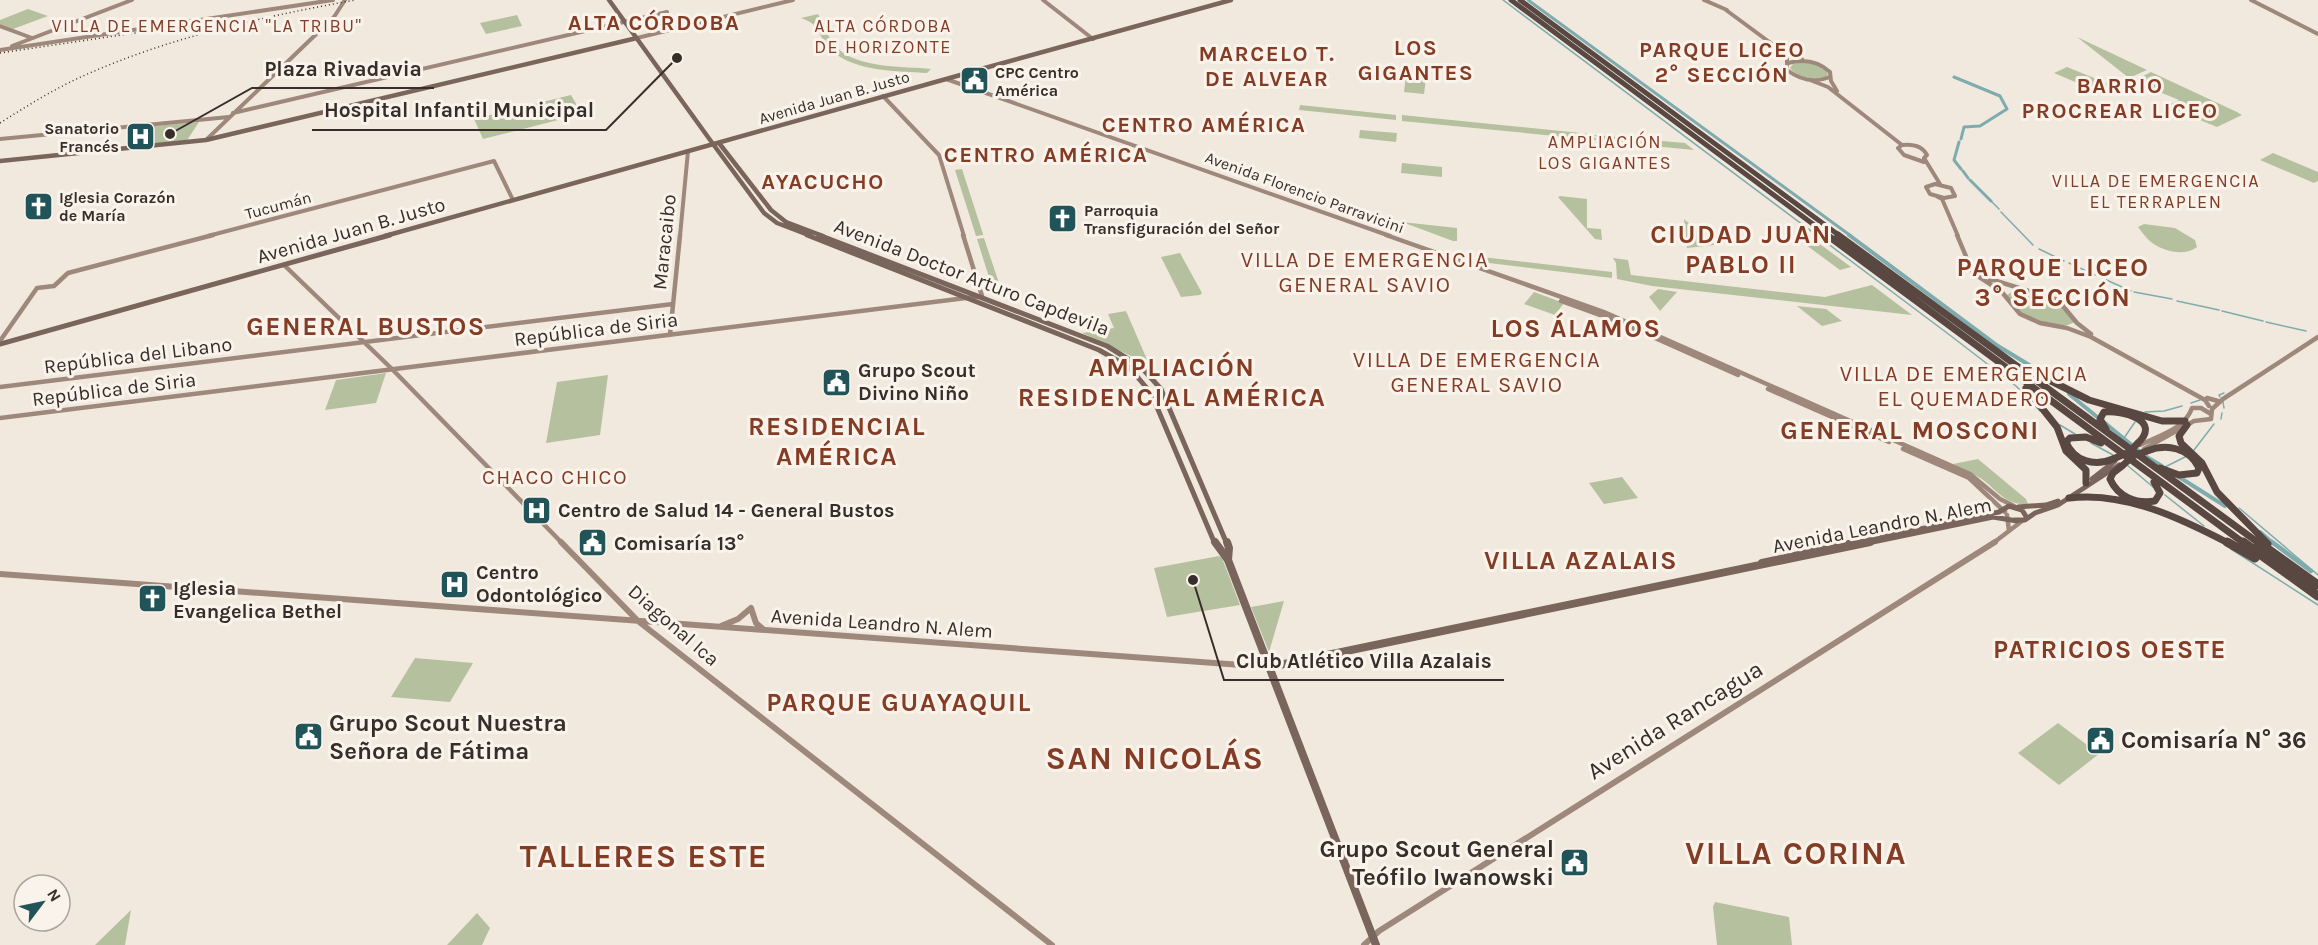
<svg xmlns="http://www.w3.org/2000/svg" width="2318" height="945" viewBox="0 0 2318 945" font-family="Karla,sans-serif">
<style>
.green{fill:#b5c19e}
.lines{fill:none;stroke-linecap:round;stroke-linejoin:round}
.stream{stroke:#7eacae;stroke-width:1.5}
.canal-far2{stroke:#7eacae;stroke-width:3}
.canal-far1{stroke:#7eacae;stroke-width:4}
.canal{stroke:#7eacae;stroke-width:4.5}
.secondary-far2{stroke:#9e887c;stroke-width:4}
.secondary-far1{stroke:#9e887c;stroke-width:4.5}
.secondary{stroke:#9e887c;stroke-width:6}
.primary-far2{stroke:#79655b;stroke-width:4.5}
.primary-far1{stroke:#79655b;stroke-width:5}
.primary{stroke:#79655b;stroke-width:8}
.highway-far2{stroke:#584841;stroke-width:5}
.highway-far1{stroke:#584841;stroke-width:7}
.highway{stroke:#584841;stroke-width:9}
.rail{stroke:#382e29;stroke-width:1.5;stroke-dasharray:1 3;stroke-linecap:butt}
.highway-bridge{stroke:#584841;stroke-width:7}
.labels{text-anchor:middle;stroke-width:6;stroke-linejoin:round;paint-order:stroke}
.far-poi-label{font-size:16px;font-weight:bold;fill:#382e29;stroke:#f9f3eb;text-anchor:start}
.far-street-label{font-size:16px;fill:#382e29;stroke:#f9f3eb}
.far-quarter-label{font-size:18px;letter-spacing:1.5px;fill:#843c25;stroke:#f9f3eb}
.far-neighbourhood-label{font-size:18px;letter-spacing:1.5px;fill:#843c25;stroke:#f9f3eb}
.street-label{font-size:20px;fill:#382e29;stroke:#f9f3eb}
.poi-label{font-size:20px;font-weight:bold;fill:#382e29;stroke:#f9f3eb;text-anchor:start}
.neighbourhood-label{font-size:21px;letter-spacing:1.5px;fill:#843c25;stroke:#f9f3eb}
.far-district-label{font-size:22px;font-weight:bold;letter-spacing:1.5px;fill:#843c25;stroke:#f9f3eb}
.quarter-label{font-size:22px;letter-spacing:1.5px;fill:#843c25;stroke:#f9f3eb}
.near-street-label{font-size:24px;fill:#382e29;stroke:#f9f3eb}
.near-poi-label{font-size:24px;font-weight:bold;fill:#382e29;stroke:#f9f3eb;text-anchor:start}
.district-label{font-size:26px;font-weight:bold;letter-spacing:1.5px;fill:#843c25;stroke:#f9f3eb}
.near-district-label{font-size:32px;font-weight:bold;letter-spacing:1.5px;fill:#843c25;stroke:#f9f3eb}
.leader{fill:none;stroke:#382e29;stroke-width:2}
.callout-dot{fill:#382e29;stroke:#f9f3eb;stroke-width:2}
.callout-label{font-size:21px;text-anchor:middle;font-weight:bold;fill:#382e29;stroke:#f9f3eb;stroke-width:6;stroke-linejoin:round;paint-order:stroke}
</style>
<rect width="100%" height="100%" fill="#f2e9de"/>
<path class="green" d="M28,9L48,16L13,29L0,24V20Z
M818,14C824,25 828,38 836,47C858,69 903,66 931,69L927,73C898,71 856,72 832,51C817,38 823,25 801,18Z
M517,15L522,26L486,34L480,23Z
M2077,37L2145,69L2147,70L2129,78Z
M1801,62L1817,65L1827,71L1828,76C1815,81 1798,79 1790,68L1793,64Z
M2067,67L2109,84L2112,86L2099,92L2054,73Z
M2151,72L2237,112L2242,115L2217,127L2166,106L2179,100L2133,81Z
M1406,76L1426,78L1424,94L1404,92Z
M571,95L582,114L483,139L474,119Z
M1300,105L1396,115V120L1299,110Z
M1402,115L1591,134L1597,140L1402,121Z
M199,122L186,142L140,146L154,126Z
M1360,130L1397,133L1396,142L1359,138Z
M1594,135L1685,143L1694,150L1601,141Z
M2273,153L2318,172V181L2314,183L2260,160Z
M1402,163L1442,167V177L1401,173Z
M962,169L983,234V235L976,236L955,170Z
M1560,196L1587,199V228L1601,229L1602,240L1595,239L1558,197Z
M1684,219L1714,244V245L1687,248Z
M1402,222L1457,228V241H1453Z
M2144,224L2175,228L2195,240L2197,247C2185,257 2162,251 2151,242C2146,238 2142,232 2138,227Z
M1809,236L1851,267L1840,270L1798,239Z
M984,238L1002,292L994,293L977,239Z
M1180,253L1202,293L1200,295L1181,297L1161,257Z
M1482,257L1612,272V278L1481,262Z
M1613,258L1628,260L1631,275L1825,297L1872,285L1912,315L1652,286L1617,279L1616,263Z
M1658,289L1677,292L1660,311L1649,297Z
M2015,290L2056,300L2075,322C2059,331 2036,323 2021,313C2015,309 2011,300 2007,295Z
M1534,292L1564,303L1555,315L1524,304Z
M1797,306L1826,309L1842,321L1822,326Z
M1126,311L1155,378L1133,357L1082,333L1114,328L1108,314Z
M386,373L376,403L325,410L336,380Z
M608,375L600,435L546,443L557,382Z
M1978,459L2026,499L2028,504C2002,506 1995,485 1975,475C1967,471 1959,469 1953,464Z
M1622,477L1638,498L1604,504L1589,483Z
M1219,556L1222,558L1240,605L1167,617L1154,568Z
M1284,601L1269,652L1251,607Z
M415,658L473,663L450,702L391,697Z
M2058,723L2099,754L2059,785L2018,753Z
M1715,902L1789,917L1792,945H1717L1713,907Z
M131,910L125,945H95Z
M477,913L490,928L482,945H447Z"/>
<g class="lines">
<path class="stream" d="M1503,0L1951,336L2016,386L2040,411
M1991,201L1999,209
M2001,212L2033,245
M2039,249L2064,261
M2069,263L2095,275
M2102,278L2131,291
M2134,292L2172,299
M2177,301L2219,310
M2222,311L2263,321
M2266,322L2306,331
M2220,397L2219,395L2224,393
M2223,402L2224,408
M2191,403L2200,400
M2145,412L2164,411L2182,406
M2221,419L2222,413
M2060,425L2075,434
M2124,438L2135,422
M2091,443L2113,455
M2194,450L2214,424
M2127,465L2153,487
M2165,467L2185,457
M2165,495L2204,526
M2239,508L2318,575
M2231,549L2318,605"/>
<path class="canal-far2" d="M1528,0L1851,236
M1954,77L2000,96L2007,109L1980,126L1964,127L1961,139
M1959,142L1954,160L1961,169
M1963,171L1968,178
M1970,180L1991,201"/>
<path class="canal-far1" d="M1849,235L1998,346L2039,371
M2069,394L2096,416
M2105,423L2145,456L2162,466
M2179,477L2225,506
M2260,532L2274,544"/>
<path class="canal" d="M2272,542L2311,571"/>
<path class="secondary-far2" d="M1043,0L1093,39
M1704,0L1727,10
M2251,0L2318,34
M1726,10L1780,50L1787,59V70C1800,80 1815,83 1830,77
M0,26L32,38
M637,38L793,0
M12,46L132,0
M1781,48L1802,59
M0,50L333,0
M1788,63C1803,59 1818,61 1830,72L1831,81L1837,91
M946,79L1390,236
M1810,80L1828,87L1902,145C1912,144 1922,145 1927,155L1924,158L1940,184
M883,96L939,155L964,236
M233,113L667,12
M0,139L229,117
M206,140L334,17L345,0
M1902,145L1898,148L1904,155L1924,162
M1935,184L1951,188L1955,196L1944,198L1930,194L1926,187Z
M1938,197L1942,199L1958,236
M208,236L494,161L513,200
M680,236L688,151"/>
<path class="secondary-far1" d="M1386,235L1604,312L1970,474L2000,499L2014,506
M1957,235L1973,273L2001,291L2020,314L2040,323L2067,328L2091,337L2205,400L2209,406
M284,265L392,369L563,544
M1990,279L2058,300L2077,323L2091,334
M1561,301L1619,322L1738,375
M670,335L680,235
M0,341L37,288L54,286L68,273L213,235
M0,387L673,304
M1768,389L1889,442
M2207,398L2218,401
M0,418L982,296L963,235
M2140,445C2158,436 2185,429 2192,408H2201L2211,414
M1903,449L1969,478L2005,512
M2144,449L2194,421L2211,419L2212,409L2223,399L2318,337
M2007,515L2009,531
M1992,544L2022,521"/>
<path class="secondary" d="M561,542L638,621L1052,945
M0,574L1269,667
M721,626L738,619L751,608L756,623L763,629
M1364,945L1379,931L1995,542"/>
<path class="primary-far2" d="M609,0L713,144
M963,74L1231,0
M719,143L771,210L786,222L823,236
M713,144L764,213L777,223L811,236
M0,161L206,140L637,38
M385,236L964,74"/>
<path class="primary-far1" d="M807,235L1099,350L1129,367L1151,393L1215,544
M819,235L1107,346L1141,367L1161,389L1227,544
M0,344L390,235
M2092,479L2115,461
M2018,507L2046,505L2058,501
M2014,520H2025L2035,513L2058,505L2119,465
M1851,544L1999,512L2009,506L2022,510L2027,518
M1863,544L1993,517L2017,521"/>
<path class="primary" d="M1215,542L1228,560L1376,945
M1227,542L1229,548L1228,560
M1762,563L1858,542
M1269,667L1870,542"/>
<path class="highway-far2" d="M1511,0L1829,236
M1520,0L1840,236"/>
<path class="highway-far1" d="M1827,235L2245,544
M1838,235L2260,544
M2029,370L2089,400L2162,421H2185
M2026,388L2057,427L2066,451L2086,470V483
M2187,425L2179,436L2181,443L2202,463L2217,492L2268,544
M2106,429L2100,419L2104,412C2122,410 2162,420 2138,443
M2101,443L2086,437L2070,438L2066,442C2074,461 2094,467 2113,459
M2147,451C2167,443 2189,448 2199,468L2197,473L2179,475L2160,468
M2122,466L2113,473L2110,479C2118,497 2136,504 2155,501L2160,493L2154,482
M2069,498C2125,491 2182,519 2230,544"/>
<path class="highway" d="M2227,542L2255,558
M2243,542L2318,596
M2258,542L2318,585"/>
<path class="rail" d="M0,53L216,21
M0,123C27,106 54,89 83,76C170,37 262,17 355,0"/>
<path class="highway-bridge" d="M2128,453L2138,443
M2133,456L2147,451
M2113,459L2127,453
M2122,466L2132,457"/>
</g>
<defs>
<symbol id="civic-square" viewBox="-11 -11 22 22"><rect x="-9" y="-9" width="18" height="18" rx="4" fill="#205458" stroke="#f9f3eb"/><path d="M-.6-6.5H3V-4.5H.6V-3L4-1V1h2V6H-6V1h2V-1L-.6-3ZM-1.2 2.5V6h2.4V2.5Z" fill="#fff"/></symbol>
<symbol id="hospital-square" viewBox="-11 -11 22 22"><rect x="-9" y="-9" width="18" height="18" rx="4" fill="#205458" stroke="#f9f3eb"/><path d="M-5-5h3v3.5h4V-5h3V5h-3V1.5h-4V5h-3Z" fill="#fff"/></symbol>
<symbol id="church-square" viewBox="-11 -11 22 22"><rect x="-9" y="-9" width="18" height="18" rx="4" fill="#205458" stroke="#f9f3eb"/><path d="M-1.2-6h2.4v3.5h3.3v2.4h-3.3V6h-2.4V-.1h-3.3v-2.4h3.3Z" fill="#fff"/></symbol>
</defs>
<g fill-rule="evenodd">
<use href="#civic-square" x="958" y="64" width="33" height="33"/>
<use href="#hospital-square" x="124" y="120" width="33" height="33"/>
<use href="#church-square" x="22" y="190" width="33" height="33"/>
<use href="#church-square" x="1046" y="202" width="33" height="33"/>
<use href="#civic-square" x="820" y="366" width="33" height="33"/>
<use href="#hospital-square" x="520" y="494" width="33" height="33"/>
<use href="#civic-square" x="576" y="526" width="33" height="33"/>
<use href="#hospital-square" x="438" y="568" width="33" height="33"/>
<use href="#church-square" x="136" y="582" width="33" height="33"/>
<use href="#civic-square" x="292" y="720" width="33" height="33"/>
<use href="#civic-square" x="2084" y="724" width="33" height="33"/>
<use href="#civic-square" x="1558" y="846" width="33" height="33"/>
</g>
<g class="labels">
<g class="far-poi-label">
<text x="995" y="78">CPC Centro<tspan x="995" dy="18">América</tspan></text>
<text x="119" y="134" text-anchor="end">Sanatorio<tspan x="119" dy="18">Francés</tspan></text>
<text x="59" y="203">Iglesia Corazón<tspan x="59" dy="18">de María</tspan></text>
<text x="1084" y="216">Parroquia<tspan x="1084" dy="18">Transfiguración del Señor</tspan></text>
</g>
<g class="far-street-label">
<text transform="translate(834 97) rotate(-16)" y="6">Avenida Juan B. Justo</text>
<text transform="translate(1305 192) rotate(20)" y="6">Avenida Florencio Parravicini</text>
<text transform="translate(278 205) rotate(-15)" y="6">Tucumán</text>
</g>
<g class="far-quarter-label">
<text x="207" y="32">VILLA DE EMERGENCIA "LA TRIBU"</text>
<text x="1605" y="148">AMPLIACIÓN<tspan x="1605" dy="21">LOS GIGANTES</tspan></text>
</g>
<g class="far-neighbourhood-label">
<text x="883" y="32">ALTA CÓRDOBA<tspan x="883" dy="21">DE HORIZONTE</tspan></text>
<text x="2156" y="187">VILLA DE EMERGENCIA<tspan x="2156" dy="21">EL TERRAPLEN</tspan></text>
</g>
<g class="street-label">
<text transform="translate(351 230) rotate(-16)" y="7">Avenida Juan B. Justo</text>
<text transform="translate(664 242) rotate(-84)" y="7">Maracaibo</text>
<text transform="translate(972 277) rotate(21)" y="7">Avenida Doctor Arturo Capdevila</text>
<text transform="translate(596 329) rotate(-7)" y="7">República de Siria</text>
<text transform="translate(138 355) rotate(-7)" y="7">República del Libano</text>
<text transform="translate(114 389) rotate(-7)" y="7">República de Siria</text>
<text transform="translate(1882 525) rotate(-11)" y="7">Avenida Leandro N. Alem</text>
<text transform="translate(882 623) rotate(4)" y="7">Avenida Leandro N. Alem</text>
<text transform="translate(674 625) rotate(41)" y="7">Diagonal Ica</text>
</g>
<g class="poi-label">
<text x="858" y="377">Grupo Scout<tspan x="858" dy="23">Divino Niño</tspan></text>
<text x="558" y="517">Centro de Salud 14 - General Bustos</text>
<text x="614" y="550">Comisaría 13°</text>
<text x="476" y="579">Centro<tspan x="476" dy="23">Odontológico</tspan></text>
<text x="173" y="595">Iglesia<tspan x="173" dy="23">Evangelica Bethel</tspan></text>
</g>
<g class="neighbourhood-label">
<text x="555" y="484">CHACO CHICO</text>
</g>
<g class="far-district-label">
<text x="654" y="30">ALTA CÓRDOBA</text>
<text x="1416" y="55">LOS<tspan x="1416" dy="25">GIGANTES</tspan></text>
<text x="1722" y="57">PARQUE LICEO<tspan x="1722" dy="25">2° SECCIÓN</tspan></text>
<text x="1267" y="61">MARCELO T.<tspan x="1267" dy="25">DE ALVEAR</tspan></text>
<text x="2120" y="93">BARRIO<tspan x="2120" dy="25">PROCREAR LICEO</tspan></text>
<text x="1204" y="132">CENTRO AMÉRICA</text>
<text x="1046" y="162">CENTRO AMÉRICA</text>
<text x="823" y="189">AYACUCHO</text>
</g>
<g class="quarter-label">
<text x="1365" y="267">VILLA DE EMERGENCIA<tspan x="1365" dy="25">GENERAL SAVIO</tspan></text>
<text x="1477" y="367">VILLA DE EMERGENCIA<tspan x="1477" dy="25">GENERAL SAVIO</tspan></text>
<text x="1964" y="381">VILLA DE EMERGENCIA<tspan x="1964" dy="25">EL QUEMADERO</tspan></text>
</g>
<g class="near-street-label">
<text transform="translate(1675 720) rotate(-32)" y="8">Avenida Rancagua</text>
</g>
<g class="near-poi-label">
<text x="329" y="731">Grupo Scout Nuestra<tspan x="329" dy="28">Señora de Fátima</tspan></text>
<text x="2121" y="748">Comisaría N° 36</text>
<text x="1554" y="857" text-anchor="end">Grupo Scout General<tspan x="1554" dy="28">Teófilo Iwanowski</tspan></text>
</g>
<g class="district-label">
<text x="1741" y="243">CIUDAD JUAN<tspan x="1741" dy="30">PABLO II</tspan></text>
<text x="2053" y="276">PARQUE LICEO<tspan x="2053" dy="30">3° SECCIÓN</tspan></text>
<text x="366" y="335">GENERAL BUSTOS</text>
<text x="1576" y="337">LOS ÁLAMOS</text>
<text x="1172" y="376">AMPLIACIÓN<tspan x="1172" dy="30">RESIDENCIAL AMÉRICA</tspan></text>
<text x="837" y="435">RESIDENCIAL<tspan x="837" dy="30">AMÉRICA</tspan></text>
<text x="1910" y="439">GENERAL MOSCONI</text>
<text x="1581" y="569">VILLA AZALAIS</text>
<text x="2110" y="658">PATRICIOS OESTE</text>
<text x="899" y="711">PARQUE GUAYAQUIL</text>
</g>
<g class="near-district-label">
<text x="1155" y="769">SAN NICOLÁS</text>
<text x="1796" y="864">VILLA CORINA</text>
<text x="644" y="867">TALLERES ESTE</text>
</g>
</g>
<path class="leader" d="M170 134L252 88H434M677 58L606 130H312M1193 580L1224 680H1504"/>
<g class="callout-dot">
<circle cx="170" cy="134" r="6"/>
<circle cx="677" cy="58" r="6"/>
<circle cx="1193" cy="580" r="6"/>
</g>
<g class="callout-label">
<text x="343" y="76">Plaza Rivadavia</text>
<text x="459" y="117">Hospital Infantil Municipal</text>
<text x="1364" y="668">Club Atlético Villa Azalais</text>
</g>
<g transform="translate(42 903) rotate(58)"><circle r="28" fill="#f9f3eb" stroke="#aca49d" stroke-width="1.5"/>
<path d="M0-4.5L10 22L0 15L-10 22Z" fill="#205458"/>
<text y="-9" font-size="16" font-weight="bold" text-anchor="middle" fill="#382e29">N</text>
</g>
</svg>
